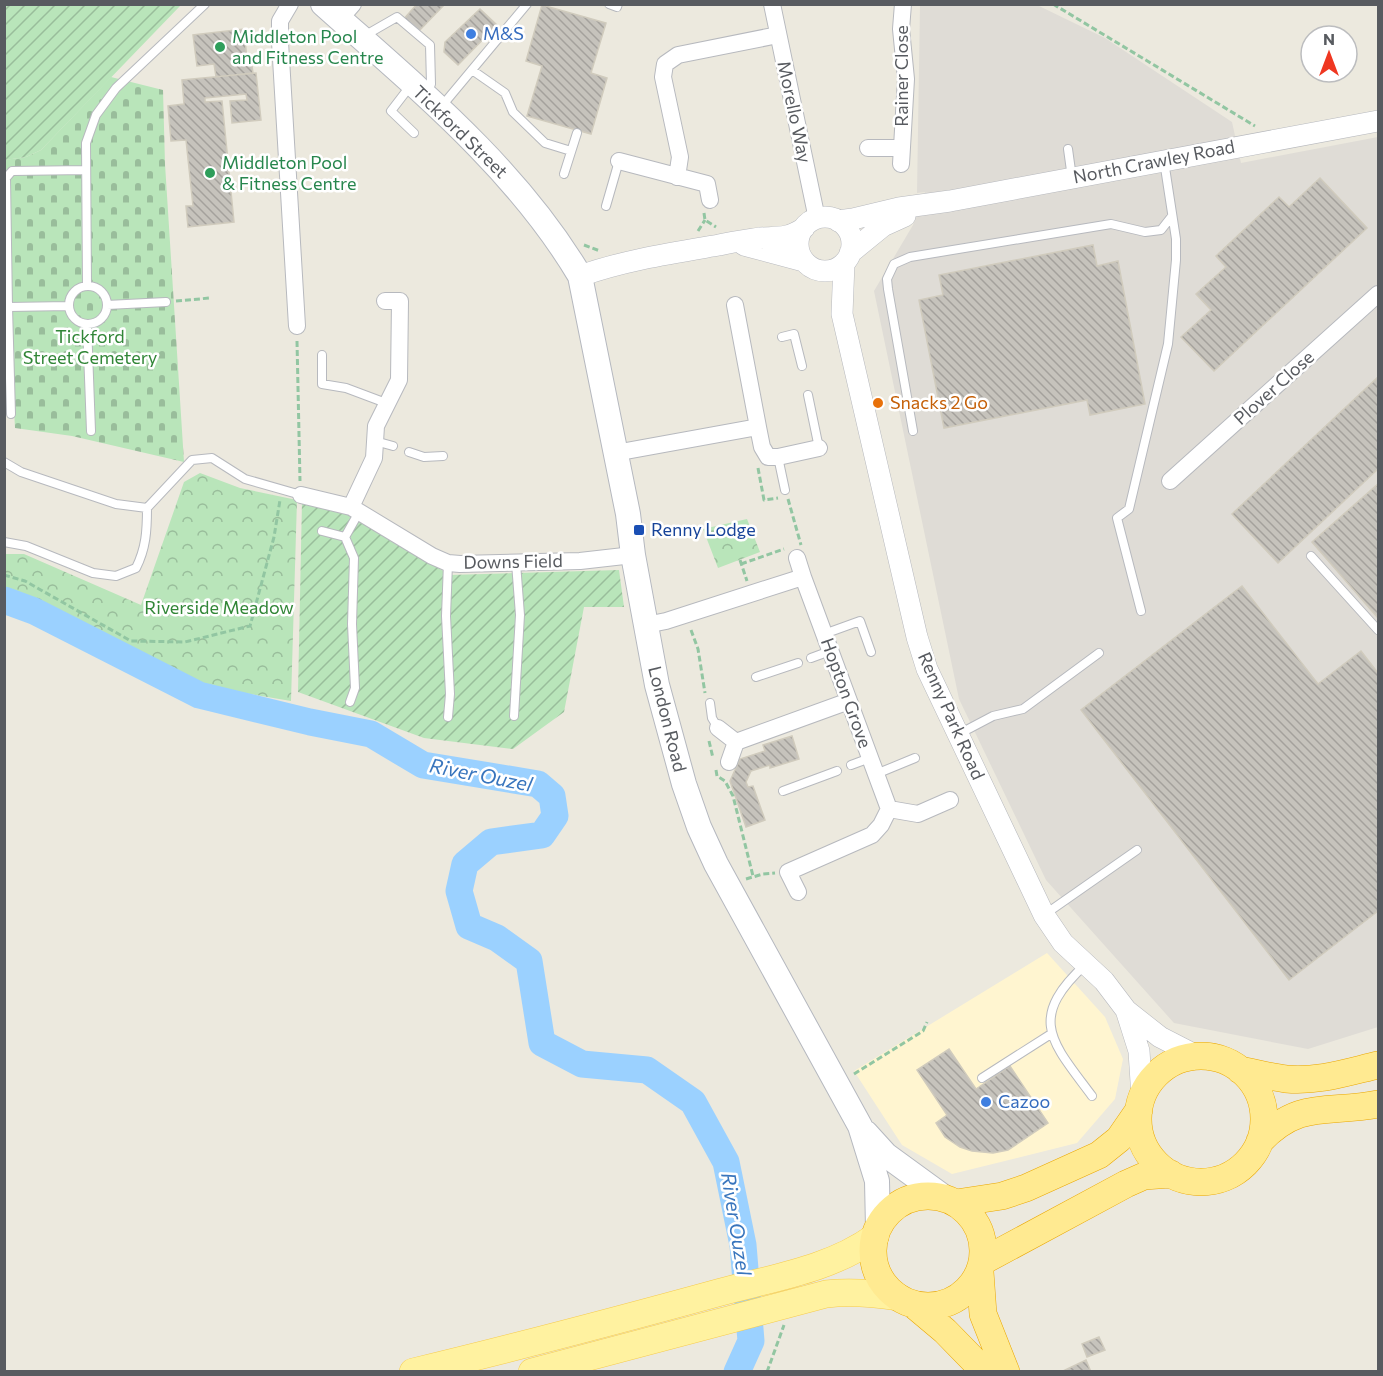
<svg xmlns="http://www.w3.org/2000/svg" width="1383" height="1376" viewBox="0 0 1383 1376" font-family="Commissioner,sans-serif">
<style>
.commercial{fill:#fff5d0}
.industrial{fill:#dfdcd6}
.cemetery{fill:url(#cemetery-stones)}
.park{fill:url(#park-crowns)}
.garden{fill:url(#garden-furrows)}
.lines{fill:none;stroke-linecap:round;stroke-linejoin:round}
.river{stroke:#9bd1ff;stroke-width:27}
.building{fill:url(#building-back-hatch);stroke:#d0cbbd;stroke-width:1.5}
.service-casing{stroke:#b7b9be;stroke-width:10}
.minor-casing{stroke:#b7b9be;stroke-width:18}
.tertiary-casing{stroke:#b7b9be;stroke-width:22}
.secondary-casing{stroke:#b5b8bf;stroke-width:26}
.primary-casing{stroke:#f6cb4d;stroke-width:28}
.trunk-casing{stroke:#eaa700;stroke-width:28}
.path{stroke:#92c6a2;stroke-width:3;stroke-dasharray:6 3;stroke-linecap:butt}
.service{stroke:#fff;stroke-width:8}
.minor{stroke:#fff;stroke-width:16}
.tertiary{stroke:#fff;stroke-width:21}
.secondary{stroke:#fff;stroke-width:24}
.primary{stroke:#fff2a0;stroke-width:27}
.trunk{stroke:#ffea91;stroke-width:27}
.shop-dot{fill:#3f7fe0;stroke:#fff;stroke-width:2}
.leisure-dot{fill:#2e9e5b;stroke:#fff;stroke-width:2}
.food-dot{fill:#e8710a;stroke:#fff;stroke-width:2}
.transit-dot{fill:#1a4fb4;stroke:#fff;stroke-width:2}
.labels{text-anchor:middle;stroke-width:5;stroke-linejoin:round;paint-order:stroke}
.shop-label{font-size:18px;fill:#366cbe;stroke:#fff;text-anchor:start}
.leisure-label{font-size:18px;fill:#27864d;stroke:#fff;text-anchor:start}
.street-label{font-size:18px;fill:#585b60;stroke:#fff}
.park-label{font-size:18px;fill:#318637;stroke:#fff}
.food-label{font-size:18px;fill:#c56008;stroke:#fff;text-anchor:start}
.transit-label{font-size:18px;fill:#164399;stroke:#fff;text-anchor:start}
.water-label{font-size:20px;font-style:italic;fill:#3875bd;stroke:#fff}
</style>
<defs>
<pattern id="cemetery-stones" width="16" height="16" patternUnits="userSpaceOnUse" patternTransform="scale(1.5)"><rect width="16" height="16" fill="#b9e5ba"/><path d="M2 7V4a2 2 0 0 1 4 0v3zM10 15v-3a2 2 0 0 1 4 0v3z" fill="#99bd9b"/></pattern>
<pattern id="park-crowns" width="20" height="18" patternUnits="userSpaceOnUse" patternTransform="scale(1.5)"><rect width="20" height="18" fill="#b9e5ba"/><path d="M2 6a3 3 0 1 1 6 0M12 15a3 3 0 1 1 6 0" fill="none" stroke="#99bd9b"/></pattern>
<pattern id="garden-furrows" width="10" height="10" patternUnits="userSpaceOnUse" patternTransform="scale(1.5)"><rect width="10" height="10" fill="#b9e5ba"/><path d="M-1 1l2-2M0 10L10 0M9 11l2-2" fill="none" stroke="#99bd9b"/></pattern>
<pattern id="building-back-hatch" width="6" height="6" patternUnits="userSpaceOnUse" patternTransform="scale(1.5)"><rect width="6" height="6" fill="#c6c3bc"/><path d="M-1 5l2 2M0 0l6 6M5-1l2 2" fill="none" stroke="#a4a19c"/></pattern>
</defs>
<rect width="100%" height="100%" fill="#ece9de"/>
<path class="commercial" d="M1047,953L1105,1017L1123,1059L1115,1099L1077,1143L952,1174L902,1145L854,1071Z"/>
<path class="industrial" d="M920,5H1037L1105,38L1232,122L1241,163L1378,137V1027L1308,1049L1174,1023L1046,880L959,699L874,291L913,225L925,192L917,193Z"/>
<path class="cemetery" d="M111,77L163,90L165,164L184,462L72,436L15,428L13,391L4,392V160L26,157L41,150Z"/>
<path class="park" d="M200,473L240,488L297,500L291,701L208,687L132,647L5,591V554H24L141,605L184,482Z
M747,519L760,552L718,568L703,529Z"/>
<path class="garden" d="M5,4H181V5L41,150L26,157L5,160Z
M302,501L347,514L450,575L619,570L624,607H584L564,712L513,749L424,738L298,692Z"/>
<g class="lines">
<path class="river" d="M4,600L34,611L199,695L310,722L371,734L423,765L538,784L552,796L555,816L542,835L491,842L465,864L459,891L469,926L497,938L529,961L542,1043L582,1064L647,1070L693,1102L726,1162L743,1245L751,1341L737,1372"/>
</g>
<path class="building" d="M417,4H445L417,33L403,20Z
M542,5L606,23L591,73L607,78L591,134L527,116L542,66L526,61Z
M480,9L497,25L458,65L444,52L445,42Z
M244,29L247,60L251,59L253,73L216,77L214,64L197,66L193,35Z
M256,73L261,120L232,123L230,101L247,100L246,94L205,98V102L222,101L234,222L188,227L186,206H193L186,140L171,141L168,106L184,104L182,80Z
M1320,178L1367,228L1214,371L1181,337L1211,310L1196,294L1226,267L1216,256L1279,197L1289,207Z
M1093,245L1097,266L1118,261L1145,404L1090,415L1087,400L944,428L919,300L943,295L939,275Z
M1378,377V469L1278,563L1232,514Z
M1378,484V618L1312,542Z
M1242,586L1318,684L1361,651L1378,673V911L1289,980L1081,710Z
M792,736L799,759L770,768V765L751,771L746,782L748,787L753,786L765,820L746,827L730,781L740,759L765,751L763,745Z
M949,1049L976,1089L1010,1066L1048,1123L1008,1150L993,1153L972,1151L960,1147L945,1137L936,1123L947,1115L917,1070Z
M1099,1337L1105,1350L1087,1357L1082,1344Z
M1086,1360L1091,1372H1061Z"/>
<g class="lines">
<defs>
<path id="service" d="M609,4L617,7L618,4
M364,36L397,17L430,45L431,84L427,94
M472,70L505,93L513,112L545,143L571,151
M411,85L391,111L414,133
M441,107L527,4
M1068,149L1072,178
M564,174L577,133
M606,206L619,161
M87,286L86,143L96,115L116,88L205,4
M69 305a19 19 0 1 1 38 0a19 19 0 1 1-38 0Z
M107,305L166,302
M69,306L8,307L6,178L12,171L86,170
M5,307H8L11,414
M87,324L91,431
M782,337L794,334L802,366
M322,355V384L346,388L386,403
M808,395L819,448
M913,431L888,289L887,279L894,264L910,257L1111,224L1145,232L1161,230L1172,216
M375,441L393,446
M409,452L424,457L443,456
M778,457L785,490
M4,462L21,472L116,504L147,508
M322,531L345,537L354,558L352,624L355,688L350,702
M345,537L359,512
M4,542L26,546L93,573L116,576L136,568C146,548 147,531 147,508L192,460L212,458L245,479L301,495
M1311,556L1378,630
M448,563L446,616L450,694L448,717
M1141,611L1117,518L1129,509L1168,344L1176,260V239L1164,161
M824,634L860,621L871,652
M811,658L830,651
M756,677L798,663
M710,703L712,718L718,728
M514,716L520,615L516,563
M957,735L993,716L1023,709L1099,653
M851,765L870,758
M876,774L915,758
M783,791L837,771
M1044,915L1137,850
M1086,964C1026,1019 1052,1042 1092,1096
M982,1078L1051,1034"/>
<path id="minor" d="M290,4L280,21V42L297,326
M772,4L817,219
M340,19L353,4
M868,148H902
M619,161L707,184L710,200
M901,164L906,79L901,29L903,4
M677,177L680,157L663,77L665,64L678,55L778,35
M758,427L762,447L768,457H778L819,448
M615,453L758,427L735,305
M1170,481L1378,294
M301,495L351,507L432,556L448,563L460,564L580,561L633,555
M351,507L374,458L376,426L399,380L400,301H385
M797,558L803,577
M646,625L666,621L803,577L889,809L881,825L872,835L788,872L798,892
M718,728L736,742L849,701
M729,762L736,742
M889,809L918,814L950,800"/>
<path id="tertiary" d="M798 244a27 27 0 1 1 54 0a27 27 0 1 1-54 0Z
M838,221L853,219L899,208L950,201L1378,121
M744,245L804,261
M850,253L883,226L905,216
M844,263L842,314L917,637L927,669L1044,915L1063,943L1104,981L1126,1010L1139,1051L1142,1097
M580,276C625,260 672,253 719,245C732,242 747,240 760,238C779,237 787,239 804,228
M1127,1011L1160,1037L1199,1057"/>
<path id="secondary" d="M323,4C416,87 516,168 580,276L628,514L633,555L657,685L684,784L699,827L716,864L860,1126L877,1181L878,1228
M866,1133L886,1155L945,1198"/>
<path id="primary" d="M413,1372C517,1347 619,1320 721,1292C773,1278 831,1269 875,1237
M532,1372L826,1294C851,1291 873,1293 898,1297"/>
<path id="trunk" d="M1138 1119a63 63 0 1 1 126 0a63 63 0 1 1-126 0Z
M1240,1070C1255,1073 1270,1077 1286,1079C1318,1082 1348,1072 1378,1065
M1260,1141C1300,1099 1329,1114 1378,1104
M873 1251a55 55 0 1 1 110 0a55 55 0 1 1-110 0Z
M956,1203L1002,1196L1026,1188L1099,1155L1119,1139L1139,1110
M983,1261L1126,1184L1144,1176L1171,1174
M980,1272L983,1314L1006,1372
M914,1305L945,1331L985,1372"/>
</defs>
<use href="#service" class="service-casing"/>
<use href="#minor" class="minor-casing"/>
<use href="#tertiary" class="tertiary-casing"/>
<use href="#secondary" class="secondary-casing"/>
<use href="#primary" class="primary-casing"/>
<use href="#trunk" class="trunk-casing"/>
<path class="path" d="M1053,4L1255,126
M704,213L705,220L716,227
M698,231L705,220
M584,245L600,251
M176,301L210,298
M297,341L300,481
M758,468L764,500L778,498
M788,499L801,545
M740,560L747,581
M741,564L784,549
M4,575L25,581L131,641L185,642L250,626L274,537L280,500
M691,630L698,649L705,693
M709,741L713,758
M716,770L717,776L725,781L733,796L753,876
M746,879L763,874L775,873
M854,1074L923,1031L927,1022
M767,1372L784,1325"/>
<use href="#service" class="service"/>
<use href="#minor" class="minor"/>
<use href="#tertiary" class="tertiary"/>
<use href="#secondary" class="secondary"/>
<use href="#primary" class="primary"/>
<use href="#trunk" class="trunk"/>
</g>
<g class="shop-dot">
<circle cx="471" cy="34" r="6"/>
<circle cx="986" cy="1102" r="6"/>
</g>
<g class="leisure-dot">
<circle cx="220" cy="47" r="6"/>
<circle cx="210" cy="173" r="6"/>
</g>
<circle class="food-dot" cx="878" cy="403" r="6"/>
<rect class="transit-dot" x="633" y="524" width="12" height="12" rx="3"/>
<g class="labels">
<g class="shop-label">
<text x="483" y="40">M&amp;S</text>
<text x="998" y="1108">Cazoo</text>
</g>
<g class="leisure-label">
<text x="232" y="43">Middleton Pool<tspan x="232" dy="21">and Fitness Centre</tspan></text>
<text x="222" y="169">Middleton Pool<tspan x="222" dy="21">&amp; Fitness Centre</tspan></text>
</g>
<g class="street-label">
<text transform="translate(902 76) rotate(-90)" y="6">Rainer Close</text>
<text transform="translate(794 112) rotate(78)" y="6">Morello Way</text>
<text transform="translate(460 132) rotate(44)" y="6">Tickford Street</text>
<text transform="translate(1154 162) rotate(-11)" y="6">North Crawley Road</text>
<text transform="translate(1274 388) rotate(-42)" y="6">Plover Close</text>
<text transform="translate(513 562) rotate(-1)" y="6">Downs Field</text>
<text transform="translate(846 693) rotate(70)" y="6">Hopton Grove</text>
<text transform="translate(951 716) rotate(66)" y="6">Renny Park Road</text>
<text transform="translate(667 719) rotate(76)" y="6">London Road</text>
</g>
<g class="park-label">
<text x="90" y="343">Tickford<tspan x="90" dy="21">Street Cemetery</tspan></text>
<text x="219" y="614">Riverside Meadow</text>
</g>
<g class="food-label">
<text x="890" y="409">Snacks 2 Go</text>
</g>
<g class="transit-label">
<text x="651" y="536">Renny Lodge</text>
</g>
<g class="water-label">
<text transform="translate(481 775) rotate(11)" y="7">River Ouzel</text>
<text transform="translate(736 1224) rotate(81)" y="7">River Ouzel</text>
</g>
</g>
<rect width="1383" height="1376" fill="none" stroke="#585b60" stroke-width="12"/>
<g transform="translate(1329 54)"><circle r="28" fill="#ffffff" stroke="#bcbdbf" stroke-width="1.5"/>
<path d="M0-4.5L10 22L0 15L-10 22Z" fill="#ef3721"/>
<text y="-9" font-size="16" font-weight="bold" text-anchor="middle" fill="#585b60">N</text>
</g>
</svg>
